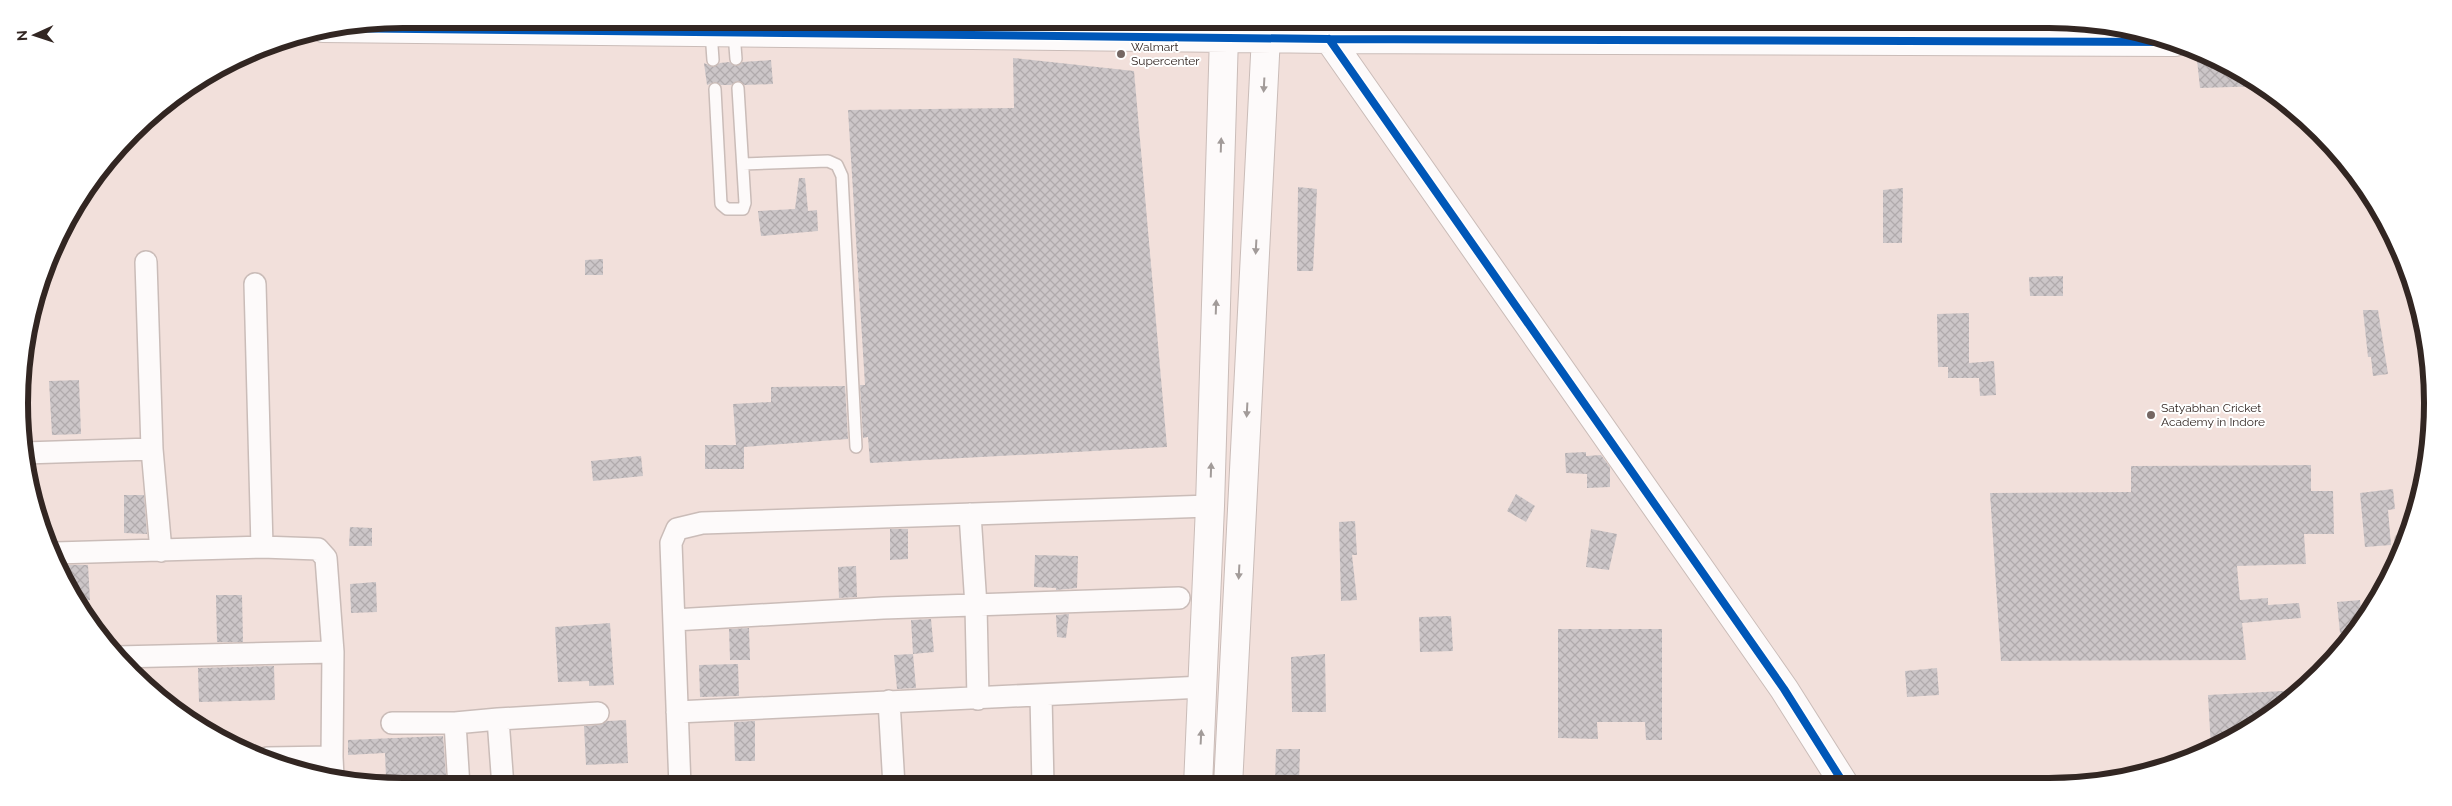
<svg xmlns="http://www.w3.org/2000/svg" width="2452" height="806" viewBox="0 0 2452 806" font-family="Raleway,sans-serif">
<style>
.building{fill:url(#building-cross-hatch)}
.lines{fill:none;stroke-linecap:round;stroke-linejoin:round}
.lane-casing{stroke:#cabcb8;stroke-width:14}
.street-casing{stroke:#cabcb8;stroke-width:24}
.secondary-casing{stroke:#cabcb8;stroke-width:30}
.lane{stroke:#fdfafa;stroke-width:11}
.street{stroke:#fdfafa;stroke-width:21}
.secondary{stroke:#fdfafa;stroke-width:28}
.cycleway-casing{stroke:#fff;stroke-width:11}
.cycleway{stroke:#0057b8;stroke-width:8}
.oneway{fill:#a29b99}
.poi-dot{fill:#756763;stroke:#fff;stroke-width:2}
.labels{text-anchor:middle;stroke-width:4;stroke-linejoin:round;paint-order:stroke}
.poi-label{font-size:12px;fill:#322622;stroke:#fff;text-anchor:start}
.rim{fill:none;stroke:#322622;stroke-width:6}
</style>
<defs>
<pattern id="building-cross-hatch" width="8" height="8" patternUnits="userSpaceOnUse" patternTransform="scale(1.25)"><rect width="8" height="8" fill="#ccc6c8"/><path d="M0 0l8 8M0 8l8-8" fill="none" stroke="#b0aaac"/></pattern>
</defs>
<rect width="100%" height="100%" fill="#f2e0db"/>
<path class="building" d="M2196,50L2219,58L2264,86L2200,88Z
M1013,58L1134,71L1167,447L870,463L868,437L863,438L860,385H865L848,110L1014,108Z
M771,60L773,84L745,85L738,81L731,85H721L715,82L707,85L704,63L713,67L720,63L729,62L736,66L743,62Z
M799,178H805L808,211L817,210L818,231L761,236L758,211L795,209Z
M1298,187L1317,189L1313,271H1297Z
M1903,188L1902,243H1883V190Z
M603,259V275H585V260Z
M2063,276V296H2030L2029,277Z
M2363,310H2378L2388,374L2373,376L2371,357H2368Z
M1969,313V363L1994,361L1996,395L1980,396L1979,378H1948V367H1938L1937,314Z
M79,380L81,434L52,435L49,381Z
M845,386L848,439L744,447V469H705V445H736L733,404L771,402V387Z
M1586,452V456L1601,455L1610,467V487L1587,488V474L1566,473L1565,453Z
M641,456L643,476L593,481L591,461Z
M2311,465V491H2333L2334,534H2304L2306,564L2237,566L2240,600L2268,598V605L2299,603L2301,618L2242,623L2246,660L2001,661L1990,493L2131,492V466Z
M2393,489L2395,509L2388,510L2391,545L2365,547L2360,493Z
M1516,494L1535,506L1526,522L1507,511Z
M124,495H144L147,534L124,533Z
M1355,521L1357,555H1352L1357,600L1341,601L1339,522Z
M350,527L372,528V546H349Z
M890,529H908V559L890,560Z
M1591,529L1617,534L1609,570L1586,567Z
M1035,555L1078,556L1077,588L1056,590V588L1034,587Z
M60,565H88L90,600L77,601Z
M856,566L857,597L839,598L838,567Z
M376,582L377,612L351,613L350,584Z
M216,595H242L243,642H217Z
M2360,600L2362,619L2351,633H2340L2337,602Z
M1069,614L1066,638L1057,637L1056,615Z
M1451,616L1453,651L1420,652L1419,617Z
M931,619L934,652L913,654L911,620Z
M610,623L614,685L589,686V681L558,682L555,627Z
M749,628L750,660H730L729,629Z
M1558,629H1662V740H1646L1645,722H1597L1598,739L1558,738Z
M913,654L916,688L897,689L894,655Z
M1325,654L1326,712H1292L1291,657Z
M738,664L739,696L700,697L699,665Z
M274,666L275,700L199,702L198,668Z
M1937,668L1939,695L1907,697L1905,671Z
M2304,690L2303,692L2211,749L2208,695Z
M626,720L628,763L586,765L584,726L599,725L607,721Z
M755,721V761H735L734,722Z
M443,736L446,775L386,778L385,753L348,755V740Z
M1276,749H1300L1299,784H1275Z"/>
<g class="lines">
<defs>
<path id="lane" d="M711,32L713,60
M734,33L736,59
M715,89L721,204L727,209H743L745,203L738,88
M743,164L828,161L837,165L842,176L856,447
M2401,540H2404"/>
<path id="street" d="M146,262L152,449
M255,284L262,547
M24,453L152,449L161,551
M970,514L976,606L978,699
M55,553L262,547L318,549L326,558L333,652L332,757
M674,620L883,608L1179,598
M117,657L333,652
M1041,696L1043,786
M889,701L894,786
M677,712L1203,687
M498,719L598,713
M392,723H455
M267,758L332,757L333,778
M459,787L455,723L498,719L503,787
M680,787L671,543L677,529L702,523L1210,506"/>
<path id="secondary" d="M323,28L1329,39L2175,42
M1329,39L1784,689L1844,784
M1198,786L1210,506L1224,36
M1228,786L1266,36"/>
</defs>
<use href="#lane" class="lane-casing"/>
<use href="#street" class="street-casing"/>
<use href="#secondary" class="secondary-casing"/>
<use href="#lane" class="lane"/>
<use href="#street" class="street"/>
<use href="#secondary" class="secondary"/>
<defs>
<path id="cycleway" d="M323,28L1329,39L2175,42
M1329,39L1784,689L1844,784"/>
</defs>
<use href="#cycleway" class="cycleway-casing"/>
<use href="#cycleway" class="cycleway"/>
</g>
<defs><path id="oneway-solid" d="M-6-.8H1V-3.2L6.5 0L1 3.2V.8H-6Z" transform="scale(1.25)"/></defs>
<g class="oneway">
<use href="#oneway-solid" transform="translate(1264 85) rotate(93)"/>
<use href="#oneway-solid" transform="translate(1221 145) rotate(-88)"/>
<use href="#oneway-solid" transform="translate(1256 247) rotate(93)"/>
<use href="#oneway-solid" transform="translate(1216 307) rotate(-88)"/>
<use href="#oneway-solid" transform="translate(1247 410) rotate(93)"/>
<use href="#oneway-solid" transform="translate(1211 470) rotate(-88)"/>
<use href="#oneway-solid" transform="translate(1239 572) rotate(93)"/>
<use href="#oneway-solid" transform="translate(1201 737) rotate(-87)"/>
</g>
<g class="poi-dot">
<circle cx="1121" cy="54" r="5"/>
<circle cx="2151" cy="415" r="5"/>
</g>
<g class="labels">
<g class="poi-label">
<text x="1131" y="51">Walmart<tspan x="1131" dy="14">Supercenter</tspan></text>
<text x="2161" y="412">Satyabhan Cricket<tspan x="2161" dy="14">Academy in Indore</tspan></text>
</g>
</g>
<path d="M0 0H2452V806H0ZM403 28H2049A375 375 0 0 1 2424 403V403A375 375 0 0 1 2049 778H403A375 375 0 0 1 28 403V403A375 375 0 0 1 403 28Z" fill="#fff" fill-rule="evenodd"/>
<path class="rim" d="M403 28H2049A375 375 0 0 1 2424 403V403A375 375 0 0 1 2049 778H403A375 375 0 0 1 28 403V403A375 375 0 0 1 403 28Z"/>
<g transform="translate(35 35) rotate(267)" stroke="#ffffff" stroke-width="4" paint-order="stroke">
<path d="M0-4L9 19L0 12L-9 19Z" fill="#322622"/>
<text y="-8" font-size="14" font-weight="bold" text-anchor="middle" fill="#322622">N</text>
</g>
</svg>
